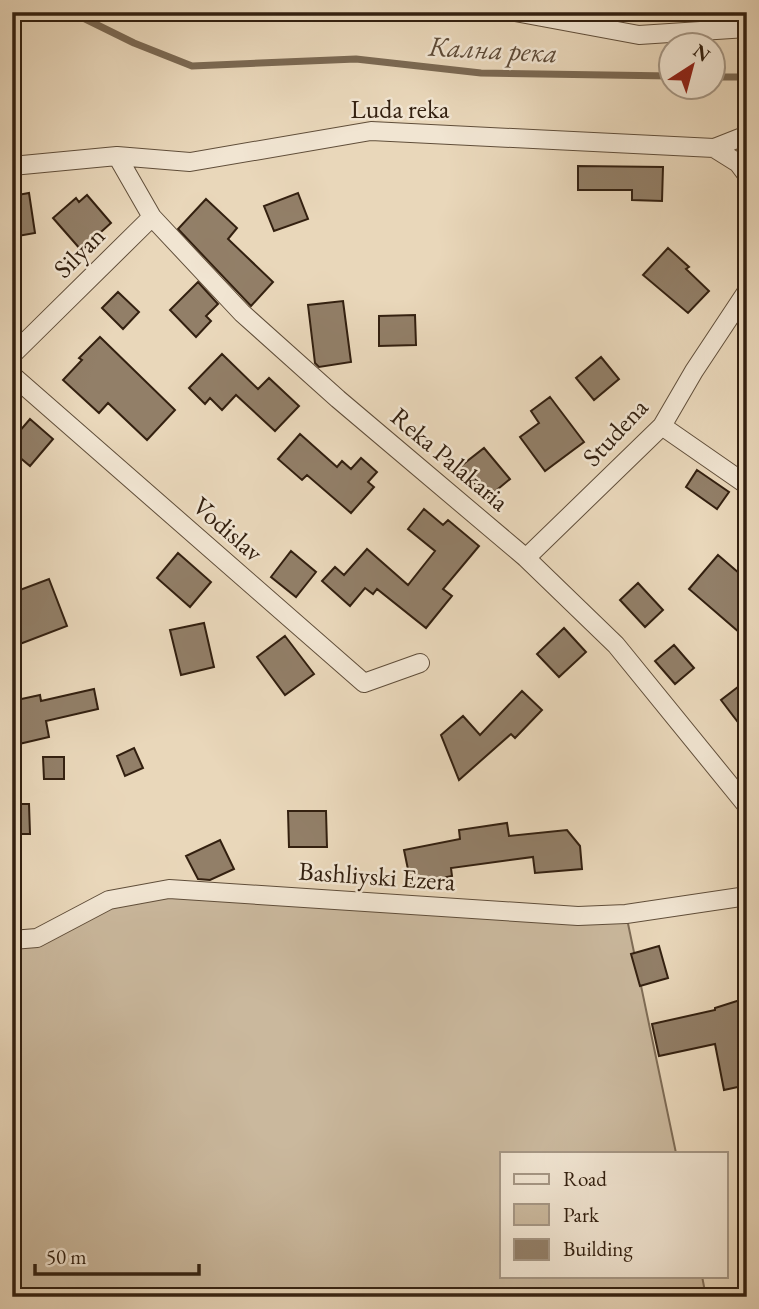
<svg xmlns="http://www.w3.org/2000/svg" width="759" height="1309" viewBox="0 0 759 1309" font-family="'EB Garamond',serif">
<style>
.green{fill:#cab89d;stroke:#7e6c56;stroke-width:2}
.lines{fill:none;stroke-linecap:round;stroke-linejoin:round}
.stream{stroke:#7b6953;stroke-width:7}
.building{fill:#927f68;stroke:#332010;stroke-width:2}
.minor-casing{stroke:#604e3a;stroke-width:20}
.minor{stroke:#f1e5d2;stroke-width:18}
.labels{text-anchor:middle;stroke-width:5;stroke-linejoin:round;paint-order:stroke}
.street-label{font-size:26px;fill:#332010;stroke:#f1e5d2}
.water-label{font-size:28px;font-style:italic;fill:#5d4a37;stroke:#f1e5d2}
</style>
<rect width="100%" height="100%" fill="#e9d7ba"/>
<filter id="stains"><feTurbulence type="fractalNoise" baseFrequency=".00286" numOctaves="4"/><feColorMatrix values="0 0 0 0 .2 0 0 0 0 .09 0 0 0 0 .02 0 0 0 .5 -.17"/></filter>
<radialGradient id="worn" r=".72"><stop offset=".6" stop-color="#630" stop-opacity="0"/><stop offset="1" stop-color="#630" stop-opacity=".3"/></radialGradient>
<path class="green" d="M169,889L626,914L676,1153H502V1276H702L706,1297H12V940L109,900Z"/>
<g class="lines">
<path class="stream" d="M71,12L134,43L192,66L356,59L481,73L672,76
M714,77H747"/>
</g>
<path class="building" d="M578,166L663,167L662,201L632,200V190H578Z
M29,193L35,233L12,237V196Z
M298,193L308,219L274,231L264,206Z
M87,195L111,223L81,250L53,218L76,198L79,202Z
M206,199L237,228L228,239L273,282L251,306L178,229Z
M668,248L689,267L686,269L709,291L688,313L643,275Z
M198,282L218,304L206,316L211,321L196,337L170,310Z
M118,292L139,312L123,329L102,308Z
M343,301L351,362L319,367L315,363L308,305Z
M415,315L416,345L379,346V316Z
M100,337L175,410L147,440L108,403L99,413L63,380L82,360L79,358Z
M222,354L258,389L269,378L299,406L275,431L236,395L222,410L210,398L205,404L189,388Z
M601,357L619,379L594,400L576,378Z
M550,397L584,442L545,471L520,437L539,423L531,411Z
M30,419L53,439L30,466L12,451V440Z
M300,434L337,467L342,461L351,469L361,458L377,472L368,482L374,487L351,513L307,475L302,480L278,459Z
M484,448L510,479L487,498L461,466Z
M697,470L729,492L717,509L686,487Z
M424,509L443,525L448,520L479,546L443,589L452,596L426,628L377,589L373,594L365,588L350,606L322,581L335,567L344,575L367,549L408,585L435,551L408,529Z
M291,551L316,572L296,597L271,577Z
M178,553L211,582L190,607L157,578Z
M718,555L747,580V639L689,589Z
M49,579L67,626L12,647V593Z
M638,583L663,610L645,627L620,600Z
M204,623L214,667L181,675L170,630Z
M564,628L586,652L559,677L537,654Z
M285,636L314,674L285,695L257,657Z
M674,645L694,668L675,684L655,661Z
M747,680V734L721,700Z
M94,689L98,709L46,721L49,737L19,744L12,715V701L40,695L41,701Z
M522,691L542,710L515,738L511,734L459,780L441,735L463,716L480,735Z
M134,748L143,768L125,776L117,756Z
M43,757H64V779H44Z
M12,804H29L30,834H12Z
M288,811H326L327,847H289Z
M507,823L509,836L567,830L580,846L582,869L535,873L533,857L451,868L452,876L411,884L404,850L460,839L459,830Z
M220,840L234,869L210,880L198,879L186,856Z
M659,946L668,978L640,986L631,954Z
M740,1000L747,1021V1085L724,1090L715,1044L659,1056L652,1024L715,1010V1008Z"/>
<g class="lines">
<defs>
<path id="minor" d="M515,12L639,35L747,28
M714,148L738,163L747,175
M117,156L152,217L242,313L338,399L526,558L616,645L747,806
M12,166L117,156L190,162L371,131L714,148L747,135
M12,355L152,217
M12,375L364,683L420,663
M662,426L747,485
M526,558L662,426L694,371L747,291
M12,940L37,938L109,900L169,889L578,916L626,914L747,896"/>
</defs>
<use href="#minor" class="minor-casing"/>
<use href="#minor" class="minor"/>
</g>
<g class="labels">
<g class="street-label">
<text x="400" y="118">Luda reka</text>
<text transform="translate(79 252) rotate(-45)" y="9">Silyan</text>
<text transform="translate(615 432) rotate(-47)" y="9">Studena</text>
<text transform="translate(450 459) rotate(40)" y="9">Reka Palakaria</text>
<text transform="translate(228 529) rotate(41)" y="9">Vodislav</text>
<text transform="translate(377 876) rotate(4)" y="9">Bashliyski Ezera</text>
</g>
<g class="water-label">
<text transform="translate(493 49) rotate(3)" y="10">Кална река</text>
</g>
</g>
<rect width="759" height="1309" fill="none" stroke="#e9d7ba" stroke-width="42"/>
<rect x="14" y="14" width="731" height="1281" fill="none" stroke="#332010" stroke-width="3.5"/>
<rect x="21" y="21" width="717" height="1267" fill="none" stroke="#332010" stroke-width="2"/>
<rect x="500" y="1152" width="228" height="126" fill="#f1e5d2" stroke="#a59684" stroke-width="2"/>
<rect x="514" y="1174" width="35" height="10" fill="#f1e5d2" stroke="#a59684" stroke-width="2"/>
<text x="563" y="1186" font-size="21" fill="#332010">Road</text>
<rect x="514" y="1204" width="35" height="21" fill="#cab89d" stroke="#a59684" stroke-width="2"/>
<text x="563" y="1222" font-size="21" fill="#332010">Park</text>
<rect x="514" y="1239" width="35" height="21" fill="#927f68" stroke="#a59684" stroke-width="2"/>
<text x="563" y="1256" font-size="21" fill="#332010">Building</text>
<g transform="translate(692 66) rotate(36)"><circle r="33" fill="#f1e5d2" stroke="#a59684" stroke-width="2"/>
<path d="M0-5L12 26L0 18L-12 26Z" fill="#8f2418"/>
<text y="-10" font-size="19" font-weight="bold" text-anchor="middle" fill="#332010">N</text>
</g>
<path d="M35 1264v10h164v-10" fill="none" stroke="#332010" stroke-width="3.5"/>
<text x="46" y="1264" font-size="21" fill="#332010" stroke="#f1e5d2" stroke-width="5" paint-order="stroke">50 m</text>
<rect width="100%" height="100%" filter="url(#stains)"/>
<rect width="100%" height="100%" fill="url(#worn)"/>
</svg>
